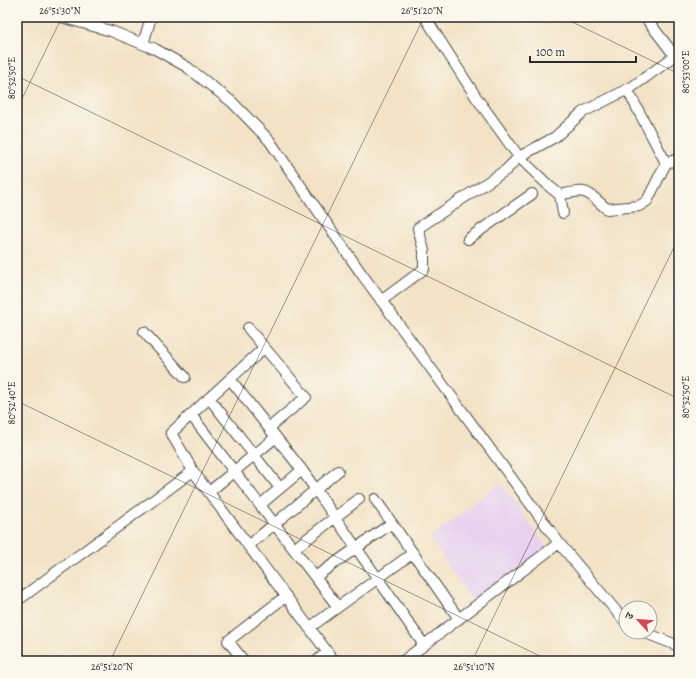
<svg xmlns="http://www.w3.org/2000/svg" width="696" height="678" viewBox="0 0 696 678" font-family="Alegreya,'Noto Serif Devanagari',serif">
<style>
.built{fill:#e7d2ef}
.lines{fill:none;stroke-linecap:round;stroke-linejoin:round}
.minor-casing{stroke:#494742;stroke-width:12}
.minor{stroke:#fff;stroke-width:10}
.ticks{fill:none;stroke:#2b2b2b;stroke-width:1;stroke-opacity:0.45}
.neatline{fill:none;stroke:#2b2b2b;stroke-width:1.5}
.ticks-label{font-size:10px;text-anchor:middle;fill:#2b2b2b}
</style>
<rect width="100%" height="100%" fill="#fbf7ec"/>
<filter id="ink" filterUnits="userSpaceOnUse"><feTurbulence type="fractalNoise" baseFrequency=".025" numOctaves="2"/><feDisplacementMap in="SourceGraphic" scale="8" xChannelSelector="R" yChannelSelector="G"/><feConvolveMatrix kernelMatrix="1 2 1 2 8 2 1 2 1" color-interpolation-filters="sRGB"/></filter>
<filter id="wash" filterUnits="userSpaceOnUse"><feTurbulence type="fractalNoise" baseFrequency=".012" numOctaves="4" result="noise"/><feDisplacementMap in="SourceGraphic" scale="16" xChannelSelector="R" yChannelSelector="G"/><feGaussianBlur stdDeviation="0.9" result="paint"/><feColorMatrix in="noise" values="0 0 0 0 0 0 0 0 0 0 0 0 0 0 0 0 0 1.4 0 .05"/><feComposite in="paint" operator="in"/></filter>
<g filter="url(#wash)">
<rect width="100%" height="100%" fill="#f2e3c7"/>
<path class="built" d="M500,483L547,547L472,601L430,538Z"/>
</g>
<g filter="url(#ink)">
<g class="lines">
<defs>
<path id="minor" d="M61,17L111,31L155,49L187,67L232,102L269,140L361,273L543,521L559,543L622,618L626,621
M425,17L476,97L519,157L550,187L560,195C588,188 586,191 607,209L639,206L647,201L666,163L679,159
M143,44L151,17
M627,89L666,163
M560,195L563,213
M468,239L532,194
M381,301L424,269V251L418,228L506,170L519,157L555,137L583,112L632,87L675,56L645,17
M248,328L306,397L269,428
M144,332L185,377
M264,348L171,433L193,471L334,661
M230,379L302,470L424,645
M209,398L280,488
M191,415L338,607
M209,492L276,437
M375,499L459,619
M260,505L302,470
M248,546L338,471
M294,549L359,499
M315,577L392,523
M17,601L193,471
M309,628L413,553
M643,632L679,646
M244,661L228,641L286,596
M317,661L327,652
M403,661L559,543"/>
</defs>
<use href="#minor" class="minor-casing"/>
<use href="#minor" class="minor"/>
</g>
</g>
<path class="ticks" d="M562,17L679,74M17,76L679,399M17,109L62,17M17,401L550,661M110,661L424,17M472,661L679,237"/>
<rect width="696" height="678" fill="none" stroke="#fbf7ec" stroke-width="44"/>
<g transform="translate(638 620) rotate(296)"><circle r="19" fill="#fbf7ec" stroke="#a8a59f"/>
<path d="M0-3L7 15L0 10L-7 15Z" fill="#d1495b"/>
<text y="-6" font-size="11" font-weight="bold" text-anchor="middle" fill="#2b2b2b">उ</text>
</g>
<path d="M530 56v6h106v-6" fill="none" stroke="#2b2b2b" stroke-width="2"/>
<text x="536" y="56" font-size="12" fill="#2b2b2b" stroke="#fbf7ec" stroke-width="3" paint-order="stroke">100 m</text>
<rect x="22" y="22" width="652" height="634" class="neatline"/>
<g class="ticks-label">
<text x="60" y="14">26°51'30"N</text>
<text x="422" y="14">26°51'20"N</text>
<text transform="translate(685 72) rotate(-90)" y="4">80°53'00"E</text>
<text transform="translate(11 78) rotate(-90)" y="4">80°52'50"E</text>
<text transform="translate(685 397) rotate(-90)" y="4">80°52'50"E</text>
<text transform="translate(11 403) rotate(-90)" y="4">80°52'40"E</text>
<text x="112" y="670">26°51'20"N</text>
<text x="474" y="670">26°51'10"N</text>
</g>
</svg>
